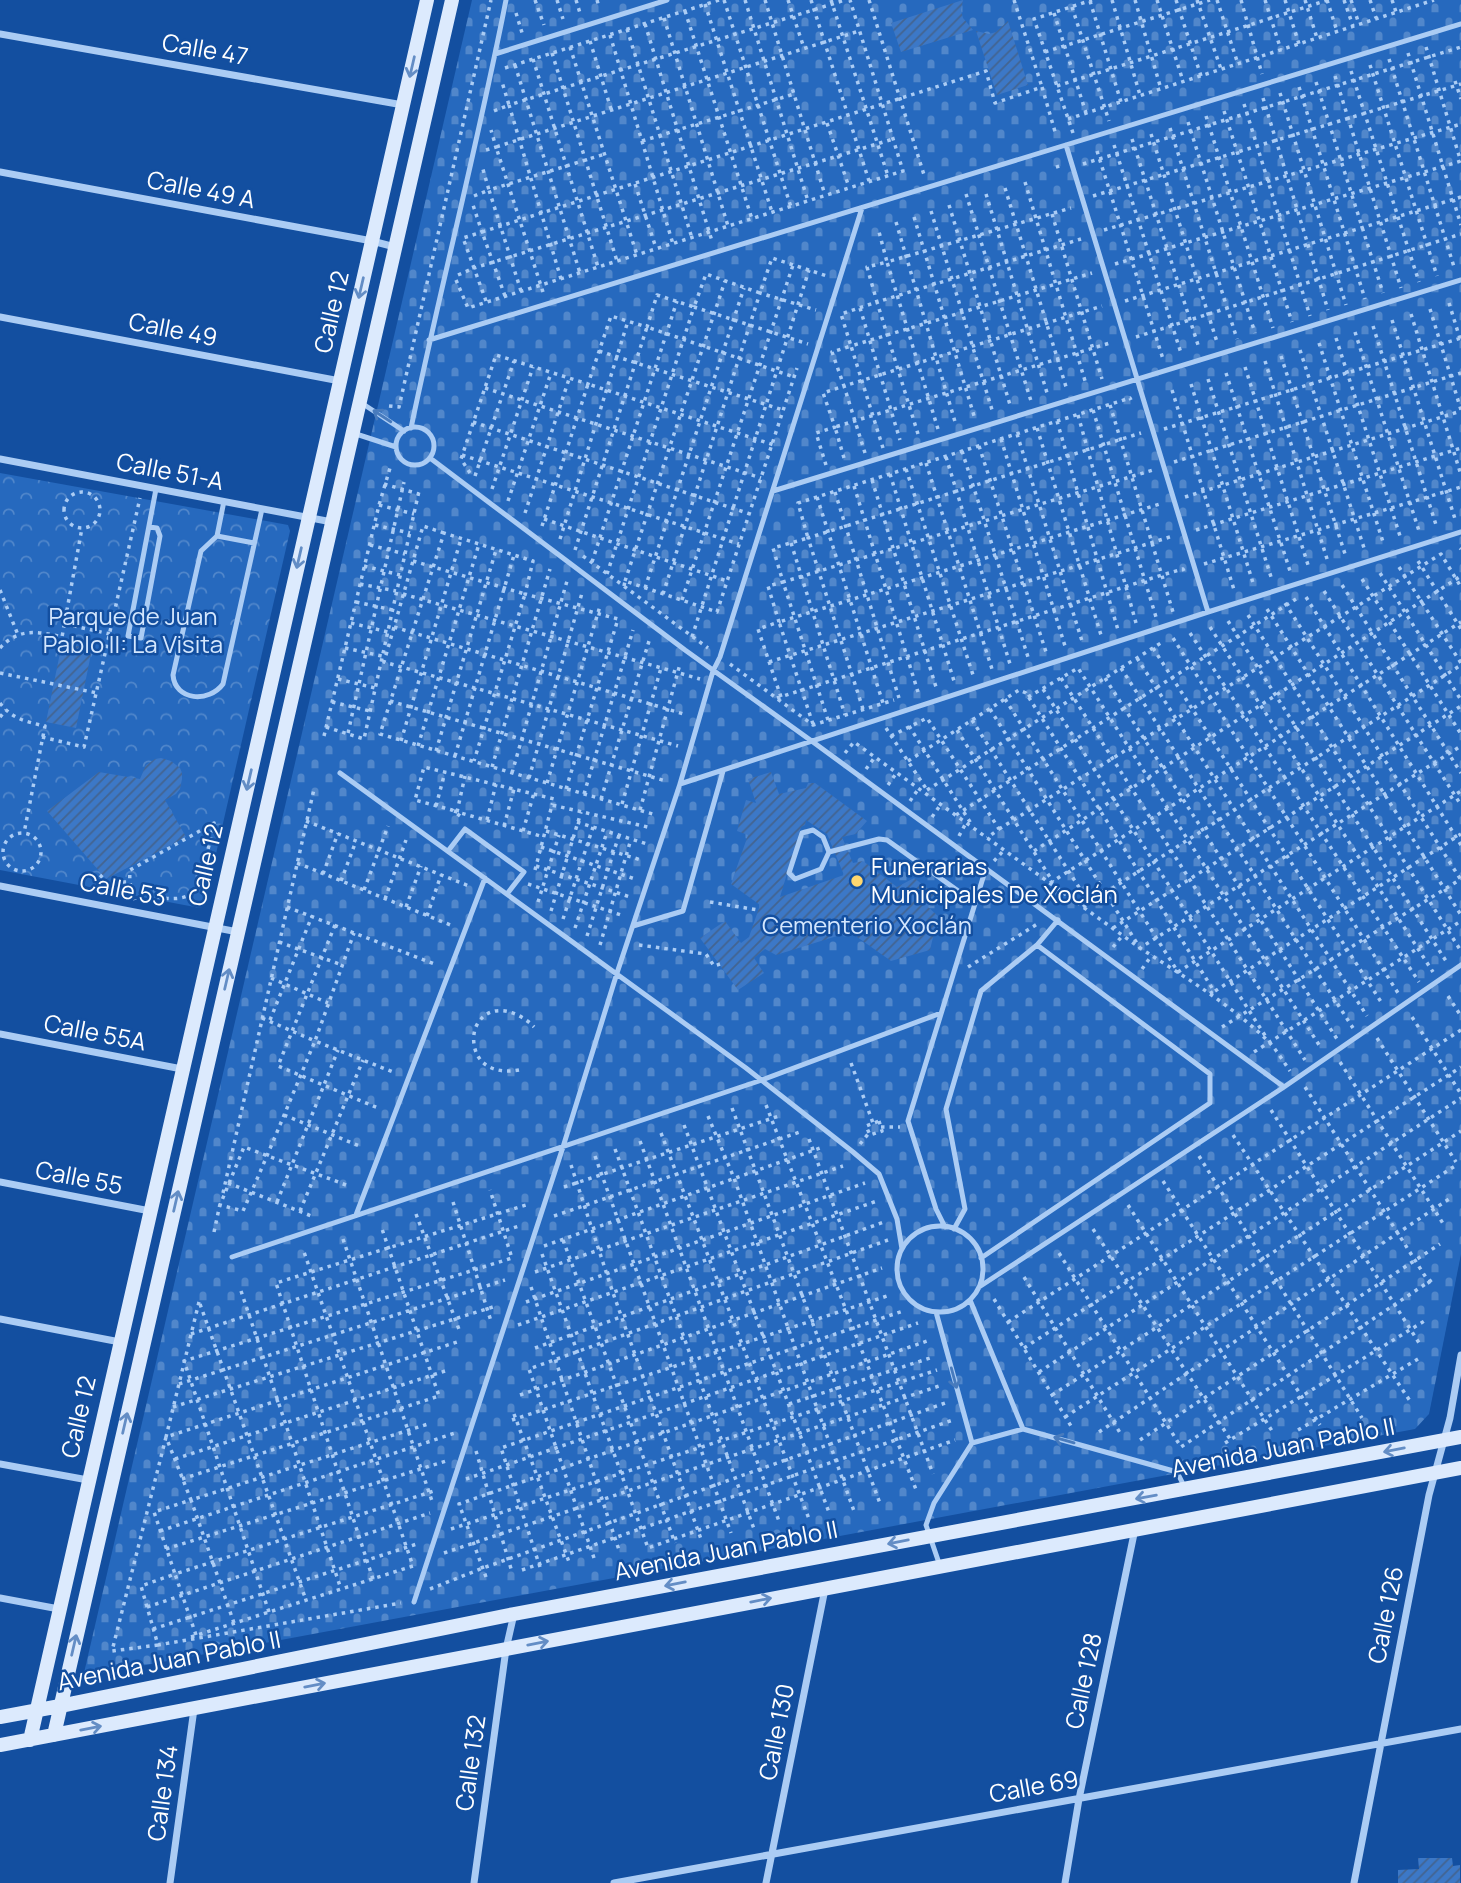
<svg xmlns="http://www.w3.org/2000/svg" width="1461" height="1883" viewBox="0 0 1461 1883" font-family="Manrope,sans-serif">
<style>
.cemetery{fill:url(#cemetery-stones)}
.park{fill:url(#park-crowns)}
.building{fill:url(#building-hatch);fill-rule:evenodd}
.lines{fill:none;stroke-linecap:round;stroke-linejoin:round}
.path{stroke:#abccf4;stroke-width:3.5;stroke-dasharray:3.5 5;stroke-linecap:butt}
.lane{stroke:#abccf4;stroke-width:5}
.street{stroke:#abccf4;stroke-width:7}
.secondary{stroke:#dceafd;stroke-width:14}
.oneway{stroke:#638dc5}
.oneway2{stroke:#487bbd}
.poi-dot{fill:#ffd76f;stroke:#134fa0;stroke-width:2.5}
.labels{text-anchor:middle;stroke-width:5;stroke-linejoin:round;paint-order:stroke}
.street-label{font-size:24px;fill:#fff;stroke:#134fa0}
.park-label{font-size:24px;fill:#d4e7fe;stroke:#134fa0}
.poi-label{font-size:24px;fill:#fff;stroke:#134fa0;text-anchor:start}
</style>
<defs>
<pattern id="cemetery-stones" width="16" height="16" patternUnits="userSpaceOnUse" patternTransform="scale(1.75)"><rect width="16" height="16" fill="#2669be"/><path d="M2 7V4a2 2 0 0 1 4 0v3zM10 15v-3a2 2 0 0 1 4 0v3z" fill="#5187cb"/></pattern>
<pattern id="park-crowns" width="20" height="18" patternUnits="userSpaceOnUse" patternTransform="scale(1.75)"><rect width="20" height="18" fill="#2669be"/><path d="M2 6a3 3 0 1 1 6 0M12 15a3 3 0 1 1 6 0" fill="none" stroke="#5187cb"/></pattern>
<pattern id="building-hatch" width="6" height="6" patternUnits="userSpaceOnUse" patternTransform="scale(1.75)"><rect width="6" height="6" fill="#3c78c7"/><path d="M-1 1l2-2M0 6l6-6M5 7l2-2" fill="none" stroke="#436490"/></pattern>
</defs>
<rect width="100%" height="100%" fill="#134fa0"/>
<path class="cemetery" d="M472,0H1461V1254L1429,1414L1415,1429L87,1676L84,1673Z"/>
<path class="park" d="M0,473L288,525L290,531L204,906L200,908L0,870Z"/>
<path class="building" d="M963,0L961,10L963,18L973,30L901,52L891,23Z
M1008,21L1028,85L997,95L976,31L989,34L996,32Z
M62,643L92,649L76,728L46,722Z
M161,758L171,761L180,768L182,773V779L180,789L176,794L165,800L186,837L106,879L47,811L99,772L140,779L146,765L155,759Z
M771,772L779,794L806,788L808,783H815L867,821L856,834L842,837L853,863L863,861L897,887L914,878L935,894L928,907L938,916L930,950L891,961L850,932L776,955L765,949L754,958L764,973L738,990L700,938L725,921L741,943L749,937L760,905L731,884L748,835L737,831L746,800L756,803L748,779ZM806,820L827,834L844,875L780,897L801,827L805,825Z
M1418,1858H1452L1453,1866L1460,1865V1883H1398V1870L1419,1869Z"/>
<g class="lines">
<path class="path" d="M535,0L544,25
M557,0L563,19
M576,0L580,13
M597,0L599,7
M724,0L791,207
M745,0L808,201
M765,0L825,195
M788,0L804,48
M811,0L869,181
M831,0L888,176
M869,0L925,178
M1014,0L1042,87
M1112,0L1140,95
M1135,0L1161,89
M1157,0L1183,81
M1176,0L1201,76
M1197,0L1221,69
M1217,0L1238,64
M1241,0L1262,74
M1265,0L1281,50
M1285,0L1299,44
M1305,0L1317,38
M1327,0L1337,31
M1344,0L1353,26
M1351,0L1359,24
M1370,0L1376,18
M1392,0L1396,12
M1090,1L1121,102
M705,4L772,212
M1072,7L1109,121
M685,11L752,219
M516,13L523,36
M1054,13L1086,113
M664,18L728,226
M645,24L712,241
M627,29L692,238
M610,35L673,244
M590,41L611,109
M570,47L637,255
M1426,47L1461,162
M1045,52L1210,0
M552,53L617,261
M1408,53L1461,225
M533,59L598,267
M1389,59L1455,270
M515,65L580,273
M1370,65L1437,276
M505,68L719,0
M1351,71L1419,282
M1335,76L1401,288
M1455,81L1461,99
M1316,82L1383,293
M1057,86L1328,0
M1299,87L1365,299
M1280,93L1346,305
M1263,98L1328,310
M1244,104L1310,316
M494,111L509,105L502,82
M1224,111L1292,322
M1206,116L1273,328
M1068,119L1434,0
M1188,122L1255,333
M827,123L849,187
M1170,128L1237,339
M1073,133L1034,19L1092,0
M1151,134L1217,342
M1132,139L1199,348
M642,141L794,94
M1114,145L1181,353
M486,150L496,147L491,130
M1097,151L1163,359
M1083,164L1461,47
M1057,165L1059,171
M1025,182L1086,384
M635,184L656,248
M1005,188L1067,390
M966,194L1031,401
M986,194L1048,396
M474,196L489,190L482,166
M1093,196L1461,84
M949,205L1011,408
M931,211L993,413
M1052,214L1102,379
M914,217L975,419
M896,222L956,425
M1104,230L1461,124
M1115,264L1461,161
M458,275L474,268L463,238L482,232L473,205
M561,279L509,105L845,0
M456,280L468,308L903,171L850,0
M521,291L489,190L605,154
M543,292L496,147L859,31
M505,296L482,232L986,71L995,103L1042,87L1056,135
M486,301L474,268L893,139
M1125,301L1461,197
M1449,303L1461,342
M860,308L900,440
M1430,309L1461,410
M1411,314L1461,475
M1392,320L1456,522
M1373,326L1437,528
M1355,332L1420,534
M1136,337L1461,234
M1336,338L1401,539
M1319,343L1384,545
M1300,350L1365,551
M599,351L783,410
M1281,356L1346,557
M1265,361L1328,562
M1245,367L1309,568
M1226,373L1291,574
M1208,379L1272,580
M1191,384L1254,586
M485,388L761,478
M1172,390L1235,593
M1110,405L1173,612
M389,406L399,407L491,0
M1093,410L1156,617
M1078,415L1136,623
M1057,421L1118,630
M473,422L750,514
M1037,428L1101,635
M938,429L887,262L1071,208
M1164,429L1461,338
M918,434L877,302L1081,239
M1017,434L1082,641
M1001,439L1065,646
M979,446L1046,652
M883,448L851,346L1092,273
M962,451L1028,657
M865,453L844,386L1102,306
M462,455L739,544
M946,457L1010,664
M844,458L835,427L1113,342
M1174,462L1461,373
M926,463L992,669
M826,465L816,433L835,427L823,393L844,386L832,352L851,346L841,314L877,302L867,267L887,262L878,228
M906,469L973,675
M470,473L461,459L496,355L588,384L611,316L647,327L657,295L694,307L706,274L760,293L772,258L827,276V278
M890,474L954,681
M475,476L514,361
M872,480L936,687
M384,484L419,494
M854,486L918,692
M492,489L533,367
M64 510a18 18 0 1 1 36 0a18 18 0 1 1-36 0Z
M835,492L899,698
M817,497L883,703
M1185,497L1461,411
M508,501L551,373
M379,505L414,514
M525,513L569,379
M544,519L727,581
M375,525L410,533
M542,526L588,384L774,445
M1196,530L1461,448
M444,533L423,526L384,662L678,746
M560,539L628,321
M791,543L845,715
M370,545L405,554
M1460,548L1461,549
M575,550L647,327L794,377
M583,556L708,648
M413,561L525,594L474,761
M1418,561L1461,629
M592,562L677,301
M1204,564L1461,487
M364,566L400,575
M1399,567L1461,663
M1380,573L1461,700
M607,574L694,307L808,344
M1362,579L1461,734
M625,581L725,281
M360,584L396,591
M1342,585L1461,773
M624,586L625,581L717,612L797,368
M645,588L744,288
M0,590L18,635
M1324,591L1461,805
M403,594L700,679
M663,594L760,293L816,310
M1306,597L1461,845
M682,600L793,265
M356,602L393,610
M1285,603L1461,880
M1267,609L1461,915
M1248,615L1461,951
M1228,621L1446,961
M351,623L388,632
M65,624L110,634
M394,627L687,715
M1210,627L1433,972
M1190,633L1419,982
M692,637L809,270
M1173,638L1398,993
M0,648C18,628 38,631 62,637L82,528
M345,648L382,656
M1153,648L1383,1005
M1137,658L1367,1016
M769,662L1173,536
M730,664L813,725L894,700
M1121,668L1353,1028
M0,673L97,693
M1061,678L1305,1060
M1105,678L1337,1039
M338,679L375,688
M1043,689L1266,1037
M781,697L758,629L779,622L768,586L783,582L773,548L808,538L798,503L1130,398L1131,400
M1028,697L1078,668L1321,1048
M777,698L1162,575L1183,569L1184,571
M1005,699L1178,972L1461,791
M390,701L666,781
M332,702L370,711
M0,703C12,719 27,722 45,726L24,833
M863,709L808,538L1141,433
M990,709L1140,948L1461,746
M0,717L6,710
M828,720L783,582L1153,470
M972,720L1089,903
M813,724L779,622L1163,503
M909,726L972,825
M326,727L364,739L419,491
M886,728L927,790
M957,730L1053,882
M348,733L404,482
M324,736L379,505L390,468
M891,736L927,718L999,829L987,838
M42,737L84,747L140,498
M401,741L461,539
M418,746L479,544
M436,751L496,550
M845,753L854,742L1140,948C1183,976 1230,1004 1268,1041C1276,1049 1283,1061 1290,1071
M455,756L514,555
M908,761L1019,690L1026,693L1214,991L1209,994
M492,767L550,569
M866,769L875,757
M512,773L567,581
M529,778L582,593
M547,783L600,606
M888,785L897,772
M566,789L618,619L525,594L533,561L444,533L380,734L656,815
M927,790L1164,641
M584,794L633,630
M601,799L649,641
M910,801L919,788
M622,804L661,668
M436,806L445,772
M640,810L680,664
M454,811L544,837
M457,812L465,776
M956,815L1296,599
M460,816L452,810L415,800L424,767L554,799L552,805
M932,817L941,804
M487,820L496,784
M306,821L469,886
M577,822L647,844
M504,826L514,789
M999,829L1441,554L1461,587
M523,831L534,793
M546,831L641,860
M3 852a19 19 0 1 1 38 0a19 19 0 1 1-38 0Z
M959,836L966,823
M541,847L635,879
M1034,851L1461,576
M994,861L1004,850
M297,863L453,926
M536,866L630,897
M535,870L552,805L652,828
M323,874L338,833
M100,875L107,882H129
M341,881L356,841
M1050,883L1461,622
M528,884L624,916
M364,890L388,826
M132,891C153,896 186,908 200,885L214,823L130,870C129,882 131,889 135,900
M385,899L406,840
M538,902L559,835
M710,902L758,910
M287,907L437,965
M406,907L421,866
M1083,907L1461,665
M551,911L581,812
M427,916L441,875
M563,919L593,827
M335,925L278,1066L378,1108
M575,928L607,832
M1113,928L1461,706
M587,936L619,835
M279,942L342,965
M600,945L631,839
M639,945L706,954L714,966L720,964
M1113,947L1123,935
M968,967L1039,923
M1142,969L1152,955
M271,978L328,1003
M1215,991L1461,834
M1448,996L1461,1016
M1412,1017L1461,1094
M262,1018L315,1041L354,933
M270,1020L312,916
M1222,1027L1461,879
M1377,1038L1456,1162
M1254,1052L1461,921
M1340,1062L1444,1225
M851,1063L873,1123
M519,1070C498,1074 477,1067 474,1044C473,1037 474,1029 478,1023C492,1001 520,1012 534,1027
M1305,1087L1432,1287
M766,1105L917,1492
M732,1108L881,1506
M1271,1110L1421,1346
M284,1115L362,1147
M708,1116L734,1178L854,1511
M879,1121L882,1131L870,1135L866,1126Z
M684,1125L830,1515
M881,1127H900
M661,1133L809,1519
M1233,1135L1410,1401
M809,1139L933,1474
M640,1141L780,1524
M860,1144L869,1133
M615,1149L754,1529
M595,1156L731,1533
M1199,1156L1362,1418
M571,1165L613,1293L701,1539
M1163,1181L1320,1425
M228,1183L314,1217
M346,1185C312,1172 278,1160 244,1147L220,1205L243,1211C268,1155 291,1098 315,1041L393,1072
M564,1187L779,1116
M223,1193L314,789
M277,1202L338,1050
M453,1202L491,1321
M1128,1205L1274,1434
M300,1211L363,1060
M416,1214L460,1332
M554,1216L800,1132
M1093,1229L1232,1442
M214,1232L220,1204
M343,1239L433,1504
M563,1240L675,1543
M544,1246L820,1148
M1059,1253L1181,1447L1433,1279
M542,1254L648,1548L955,1440
M535,1272L843,1166
M1024,1277L1122,1436
M531,1287L620,1553
M241,1291L341,1589
M994,1299L1071,1426
M199,1302L166,1437L191,1500L154,1512L175,1574L141,1586L158,1645L401,1603
M526,1302L865,1183
M200,1304L306,1600
M1008,1322L1461,1030
M518,1325L877,1201
M191,1334L522,1225
M535,1348L884,1222
M1024,1348L1461,1067
M1039,1372L1461,1098
M179,1384L505,1280
M520,1395L882,1268
M1052,1395L1461,1131
M789,1404L933,1357
M173,1407L496,1306
M514,1414L569,1562
M1065,1417L1455,1166
M512,1420L890,1295
M1298,1430L1418,1359
M1099,1432L1449,1199
M1140,1440L1440,1244
M1225,1443L1426,1320
M476,1451L512,1572
M175,1459L448,1370
M182,1479L439,1396L381,1226
M466,1479L918,1323
M451,1529L937,1370
M160,1531L455,1433
M166,1549L446,1461
M444,1553L942,1385
M594,1558L529,1369L888,1240
M540,1567L501,1448L903,1311
M522,1570L953,1420
M486,1577L459,1504L927,1341
M373,1579L276,1283L529,1204
M430,1589L483,1568L948,1402
M147,1607L430,1513
M269,1612L184,1361L512,1258L490,1190
M234,1623L191,1500L431,1423
M153,1629L420,1543
M196,1635L175,1574L437,1490
M191,1637L413,1566L304,1252
M158,1645L112,1651L166,1437L457,1342"/>
<path class="lane" d="M495,54L667,0
M1066,145L1208,612
M429,340L1461,24
M360,402L404,431
M396 446a19 19 0 1 1 38 0a19 19 0 1 1-38 0Z
M411,428C441,285 478,143 506,0
M353,433L396,447
M430,458L685,650L813,742L1284,1087
M773,491L1461,280
M224,501L217,536L201,551L173,675C175,701 209,703 223,684L262,509
M149,527L157,528L160,536L141,638L128,636L156,489
M217,536L254,543
M340,773L746,1068L853,1152L879,1174L897,1219L902,1249
M680,784L1208,612L1461,532
M448,851L465,829L524,872L507,894
M829,852L821,869L795,879L789,873L802,833L813,830L823,837L829,852L879,839L887,840L975,903
M633,926L683,911L723,771
M1037,945L1058,920
M356,1215L485,878
M897 1269a43 43 0 1 1 86 0a43 43 0 1 1-86 0Z
M945,1227L936,1209L908,1121L986,868
M954,1229L965,1209L946,1109L981,991L1037,945L1210,1074V1103L981,1258
M232,1257L762,1080L941,1013
M979,1287L1284,1087L1461,965
M970,1300L1023,1429L1177,1472L1184,1486
M936,1312L972,1443L934,1503L926,1525L940,1566
M972,1443L1023,1429
M414,1602L563,1147L617,973L680,784L713,671L720,657L862,208"/>
<path class="street" d="M0,34L403,105
M0,172L372,241L395,247
M0,317L340,381
M0,459L332,522
M0,886L238,932
M0,1034L182,1069
M0,1182L150,1211
M0,1319L120,1342
M0,1464L88,1480
M0,1598L59,1609
M170,1883L194,1709
M474,1883L506,1649L514,1614
M614,1883L1461,1729
M766,1883L825,1589
M1065,1883L1079,1799L1135,1529
M1354,1883L1429,1495L1450,1418L1461,1355"/>
<path class="secondary" d="M0,1717L60,1706L514,1614L1461,1437
M54,1735L452,0
M30,1740L427,0
M0,1745L1461,1468"/>
</g>
<defs><path id="oneway-shaft" d="M-6 0H5M1.5-3L5.5 0L1.5 3" fill="none" stroke-width="1.6" stroke-linecap="round" stroke-linejoin="round" transform="scale(1.75)"/></defs>
<g class="oneway">
<use href="#oneway-shaft" transform="translate(412 67) rotate(103)"/>
<use href="#oneway-shaft" transform="translate(361 288) rotate(103)"/>
<use href="#oneway-shaft" transform="translate(299 558) rotate(103)"/>
<use href="#oneway-shaft" transform="translate(249 780) rotate(103)"/>
<use href="#oneway-shaft" transform="translate(227 979) rotate(-77)"/>
<use href="#oneway-shaft" transform="translate(176 1201) rotate(-77)"/>
<use href="#oneway-shaft" transform="translate(125 1423) rotate(-77)"/>
<use href="#oneway-shaft" transform="translate(1394 1450) rotate(169)"/>
<use href="#oneway-shaft" transform="translate(1146 1497) rotate(170)"/>
<use href="#oneway-shaft" transform="translate(898 1542) rotate(169)"/>
<use href="#oneway-shaft" transform="translate(675 1584) rotate(169)"/>
<use href="#oneway-shaft" transform="translate(761 1600) rotate(-11)"/>
<use href="#oneway-shaft" transform="translate(538 1643) rotate(-11)"/>
<use href="#oneway-shaft" transform="translate(74 1645) rotate(-77)"/>
<use href="#oneway-shaft" transform="translate(315 1685) rotate(-11)"/>
<use href="#oneway-shaft" transform="translate(91 1728) rotate(-11)"/>
</g>
<g class="oneway2">
<use href="#oneway-shaft" transform="translate(382 416) rotate(-147)"/>
<use href="#oneway-shaft" transform="translate(954 1378) rotate(75)"/>
<use href="#oneway-shaft" transform="translate(1064 1440) rotate(-164)"/>
</g>
<circle class="poi-dot" cx="857" cy="881" r="7"/>
<g class="labels">
<g class="street-label">
<text transform="translate(205 50) rotate(10)" y="8">Calle 47</text>
<text transform="translate(201 190) rotate(11)" y="8">Calle 49 A</text>
<text transform="translate(332 312) rotate(-77)" y="8">Calle 12</text>
<text transform="translate(173 330) rotate(11)" y="8">Calle 49</text>
<text transform="translate(170 472) rotate(11)" y="8">Calle 51-A</text>
<text transform="translate(206 865) rotate(-77)" y="8">Calle 12</text>
<text transform="translate(123 890) rotate(11)" y="8">Calle 53</text>
<text transform="translate(95 1033) rotate(11)" y="8">Calle 55A</text>
<text transform="translate(79 1178) rotate(11)" y="8">Calle 55</text>
<text transform="translate(79 1417) rotate(-77)" y="8">Calle 12</text>
<text transform="translate(1283 1448) rotate(-11)" y="8">Avenida Juan Pablo II</text>
<text transform="translate(726 1551) rotate(-11)" y="8">Avenida Juan Pablo II</text>
<text transform="translate(1386 1615) rotate(-79)" y="8">Calle 126</text>
<text transform="translate(169 1661) rotate(-11)" y="8">Avenida Juan Pablo II</text>
<text transform="translate(1084 1681) rotate(-78)" y="8">Calle 128</text>
<text transform="translate(777 1732) rotate(-79)" y="8">Calle 130</text>
<text transform="translate(471 1763) rotate(-82)" y="8">Calle 132</text>
<text transform="translate(1034 1787) rotate(-10)" y="8">Calle 69</text>
<text transform="translate(163 1793) rotate(-82)" y="8">Calle 134</text>
</g>
<g class="park-label">
<text x="133" y="625">Parque de Juan<tspan x="133" dy="28">Pablo II: La Visita</tspan></text>
<text x="867" y="934">Cementerio Xoclán</text>
</g>
<g class="poi-label">
<text x="871" y="875">Funerarias<tspan x="871" dy="28">Municipales De Xoclán</tspan></text>
</g>
</g>
</svg>
